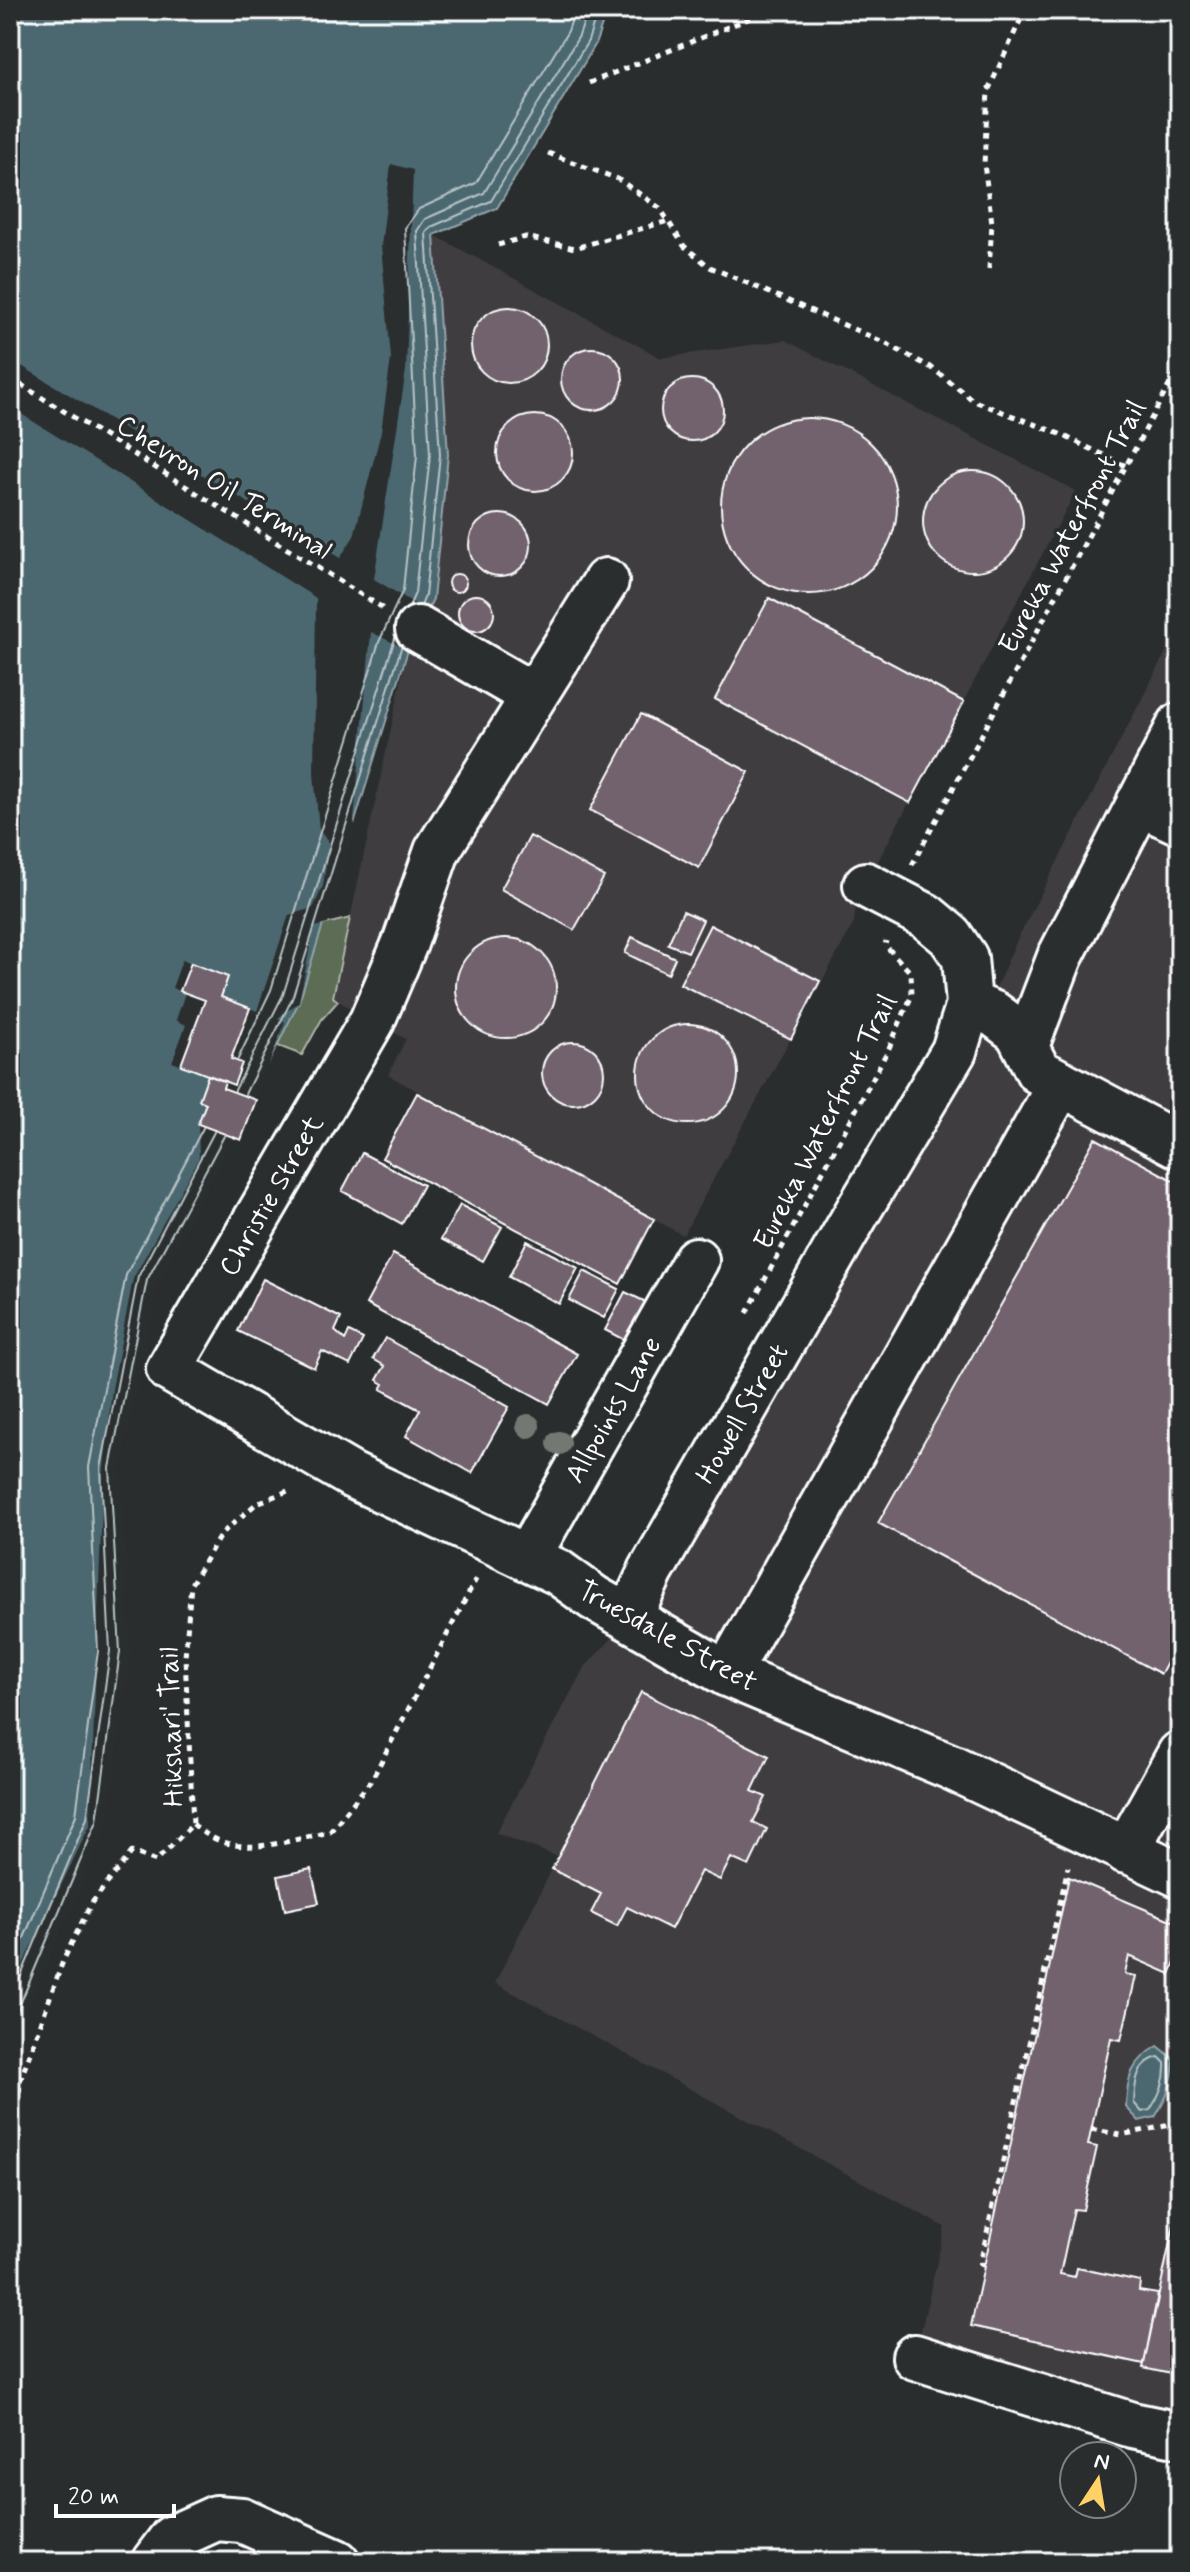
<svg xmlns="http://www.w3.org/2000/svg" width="1190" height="2572" viewBox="0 0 1190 2572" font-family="Mynerve,sans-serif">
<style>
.built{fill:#3f3d41}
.green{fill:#5c6c55;stroke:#aeb6aa;stroke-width:2}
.water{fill:#4c6871;stroke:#94a4aa;stroke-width:2}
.pier{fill:#2a2d2e}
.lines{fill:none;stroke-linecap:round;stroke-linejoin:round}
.shore{stroke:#b7c3c6;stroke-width:2}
.building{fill:#71626e;stroke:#fff;stroke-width:2}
.minor-casing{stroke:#fff;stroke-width:50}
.path{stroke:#fff;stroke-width:5;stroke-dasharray:6 6;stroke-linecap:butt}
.minor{stroke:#2a2d2e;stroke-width:44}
.tree{fill:#737872}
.labels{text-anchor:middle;stroke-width:7;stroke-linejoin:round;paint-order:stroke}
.street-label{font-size:28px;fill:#fff;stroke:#2a2d2e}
</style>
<rect width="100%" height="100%" fill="#2a2d2e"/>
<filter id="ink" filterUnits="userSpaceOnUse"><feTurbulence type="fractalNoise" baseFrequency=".0125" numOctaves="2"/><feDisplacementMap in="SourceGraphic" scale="16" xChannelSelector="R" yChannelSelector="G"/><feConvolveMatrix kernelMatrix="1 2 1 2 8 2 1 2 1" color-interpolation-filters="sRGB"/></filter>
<g filter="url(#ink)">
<path class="built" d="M434,235L661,358L785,340L1076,491L856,902L854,923L683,1235L388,1075L406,1039L333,998L408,650L433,599L448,455Z
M1180,625V2435L915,2357L945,2227L495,1983L558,1857L496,1833L584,1668L670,1577L976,1033L1017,940Z"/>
<path class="green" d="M350,918L333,997L338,1001L322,1019L302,1055L278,1046L314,927Z"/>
<path class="water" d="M10,10H607L595,45L497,208L434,235L448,455L433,599L408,650L299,1002L208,1184L155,1282L118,1469L105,1823L10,2048Z
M1158,2046L1174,2059C1173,2081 1167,2099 1155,2117L1139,2121L1126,2107C1127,2077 1131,2062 1158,2046Z"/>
<path class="pier" d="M391,164L413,170L406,370L374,579L430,613L412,652L371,632L354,820L356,831L328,924L314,927L299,1002L278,1018L285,1022L258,1094L159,1283L122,1469L132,1652L109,1824L10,2052V1991L90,1825L103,1477L112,1389L133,1279L199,1157L198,1124L206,1103L199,1100L208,1075L172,1062L186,1025L176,1020L185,993L172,988L182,960L228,977L221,997L257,1011L289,915L313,908L323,886L329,843L319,830L314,773L316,598L10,407V359L340,558L354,536L381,432L391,358L381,246Z"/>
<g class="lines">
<path class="shore" d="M421,606L425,596L440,455L426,233L431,227L491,201L588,41L598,10
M409,607L415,593L430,455L417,231L425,219L484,193L579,36L588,10
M238,1059L271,990L379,642L403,590L417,455L405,228L419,209L476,183L568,31L575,10
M235,1090L283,995L396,635
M245,1094L292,999L402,645
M10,1971L76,1815L98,1651L89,1467L126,1275L203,1128
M10,2002L87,1818L110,1651L101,1468L138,1277L214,1132
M10,2028L97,1821L120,1652L110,1468L147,1280L224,1136
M1159,2057L1165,2063C1166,2080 1159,2097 1150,2110L1142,2112L1134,2103C1135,2083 1136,2062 1159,2057Z"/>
</g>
<path class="building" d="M471 345a38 38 0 1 1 76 0a38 38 0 1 1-76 0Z
M561 379a31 31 0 1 1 62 0a31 31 0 1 1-62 0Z
M661 410a31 31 0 1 1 62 0a31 31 0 1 1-62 0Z
M497 453a38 38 0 1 1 76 0a38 38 0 1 1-76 0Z
M721 506a88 88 0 1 1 176 0a88 88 0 1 1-176 0Z
M923 521a50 50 0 1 1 100 0a50 50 0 1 1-100 0Z
M469 545a31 31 0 1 1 62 0a31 31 0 1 1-62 0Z
M448 583a9 9 0 1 1 18 0a9 9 0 1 1-18 0Z
M458 613a18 18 0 1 1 36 0a18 18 0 1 1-36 0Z
M769,598L964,702L910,803L715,699Z
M641,714L749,772L699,868L590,810Z
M530,836L604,877L574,930L501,889Z
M683,911L703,920L688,952L668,944Z
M710,925L820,981L791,1039L680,984Z
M632,937L675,958L668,974L625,953Z
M456 988a50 50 0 1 1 100 0a50 50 0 1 1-100 0Z
M191,963L228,977L221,997L250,1008L231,1059L242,1063L234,1085L181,1065L205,1000L180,991Z
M638 1074a50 50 0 1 1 100 0a50 50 0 1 1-100 0Z
M542 1073a31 31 0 1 1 62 0a31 31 0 1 1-62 0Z
M208,1075L225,1081L223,1088L256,1100L241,1140L198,1124L206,1103L199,1100Z
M417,1093L654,1219L620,1284L382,1158Z
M1095,1138L1180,1184V1639L1161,1674L878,1523Z
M362,1153L423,1185L402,1224L342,1191Z
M460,1205L502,1227L483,1261L441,1239Z
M527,1241L578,1268L559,1304L509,1277Z
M393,1254L577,1354L549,1404L366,1304Z
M584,1271L619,1289L604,1318L569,1300Z
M263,1279L341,1318L335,1331L345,1340L349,1332L363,1339L350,1365L322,1351L314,1368L238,1331Z
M625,1292L648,1303L628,1342L605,1330Z
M385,1338L509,1407L472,1473L406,1436L420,1410L381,1389L384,1384L377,1380L385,1366L373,1359Z
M641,1692L769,1756L752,1791L766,1797L753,1822L767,1829L749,1866L731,1858L720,1880L701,1871L671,1929L627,1907L617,1926L591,1913L601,1894L552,1869Z
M311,1869L319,1903L285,1910L278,1876Z
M1069,1877L1180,1924V1951L1170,1974L1129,1956L1125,1974L1136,1976L1121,2040L1111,2038L1088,2145L1097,2147L1083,2210L1074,2209L1060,2274L1075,2277L1077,2268L1140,2281L1139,2291L1158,2294L1144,2364L971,2326Z
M1180,2196V2376L1143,2368Z"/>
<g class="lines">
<defs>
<path id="minor" d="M606,581L437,851L405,943L372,1021L169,1369L353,1476L558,1572L594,1598L727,1674L951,1767L1180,1875
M418,629L534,696
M1139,803L1180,822
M969,1004L994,1014L1018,1032L1038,1071L1180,1146
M1026,1046L1060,957L1180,725
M527,1558L696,1260
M629,1618L651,1571L858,1211L954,1051L969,1004L965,958L950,936L926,916L866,885
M727,1674L1061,1083
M1126,1851L1180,1754
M915,2357L1132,2425L1180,2435
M154,2562L172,2538L216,2518L242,2520L337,2562"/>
</defs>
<use href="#minor" class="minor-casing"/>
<path class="path" d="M589,83L770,10
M548,153L618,179L660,208L684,246L710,267L881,341L932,368L974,401L1060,434L1126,466
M498,245L526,237L575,248L668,221
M989,269L992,223L984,164L988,91L1025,10
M10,378L383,608
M912,865L1180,365
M747,1313L889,1048L912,995L911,973L885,945L886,941
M193,1824C235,1862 279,1842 330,1832L372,1779L476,1579
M1091,2129L1121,2135L1180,2123
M10,2188L14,2177L20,2081L63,1961L91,1904L132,1852L156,1861L193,1824L185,1657L191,1584L221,1534L257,1503L293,1489
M984,2265L980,2264L1068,1867"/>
<use href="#minor" class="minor"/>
</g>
<g class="tree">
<circle cx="528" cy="1426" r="12"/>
<circle cx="559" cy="1443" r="12"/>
</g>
</g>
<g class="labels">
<g class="street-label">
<text transform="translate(225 486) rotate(32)" y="10">Chevron Oil Terminal</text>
<text transform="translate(1071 526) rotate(-62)" y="10">Eureka Waterfront Trail</text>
<text transform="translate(824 1121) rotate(-63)" y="10">Eureka Waterfront Trail</text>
<text transform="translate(270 1195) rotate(-60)" y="10">Christie Street</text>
<text transform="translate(612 1409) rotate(-60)" y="10">Allpoints Lane</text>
<text transform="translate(741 1413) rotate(-60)" y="10">Howell Street</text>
<text transform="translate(668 1635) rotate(29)" y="10">Truesdale Street</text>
<text transform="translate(170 1727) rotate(-92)" y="10">Hikshari' Trail</text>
</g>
</g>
<rect width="1190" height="2572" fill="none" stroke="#2a2d2e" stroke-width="40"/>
<rect x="20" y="20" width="1150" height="2532" fill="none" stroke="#fff" stroke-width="3" filter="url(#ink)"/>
<g transform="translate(1098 2480) rotate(12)"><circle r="38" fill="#2a2d2e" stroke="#7f8182" stroke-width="2"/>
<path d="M0-6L14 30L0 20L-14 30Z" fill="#ffd166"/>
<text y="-12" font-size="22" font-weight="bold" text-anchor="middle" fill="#ffffff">N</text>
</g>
<path d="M56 2504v12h118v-12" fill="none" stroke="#ffffff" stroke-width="4"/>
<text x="68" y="2504" font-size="24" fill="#ffffff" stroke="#2a2d2e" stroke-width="6" paint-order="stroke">20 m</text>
</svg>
